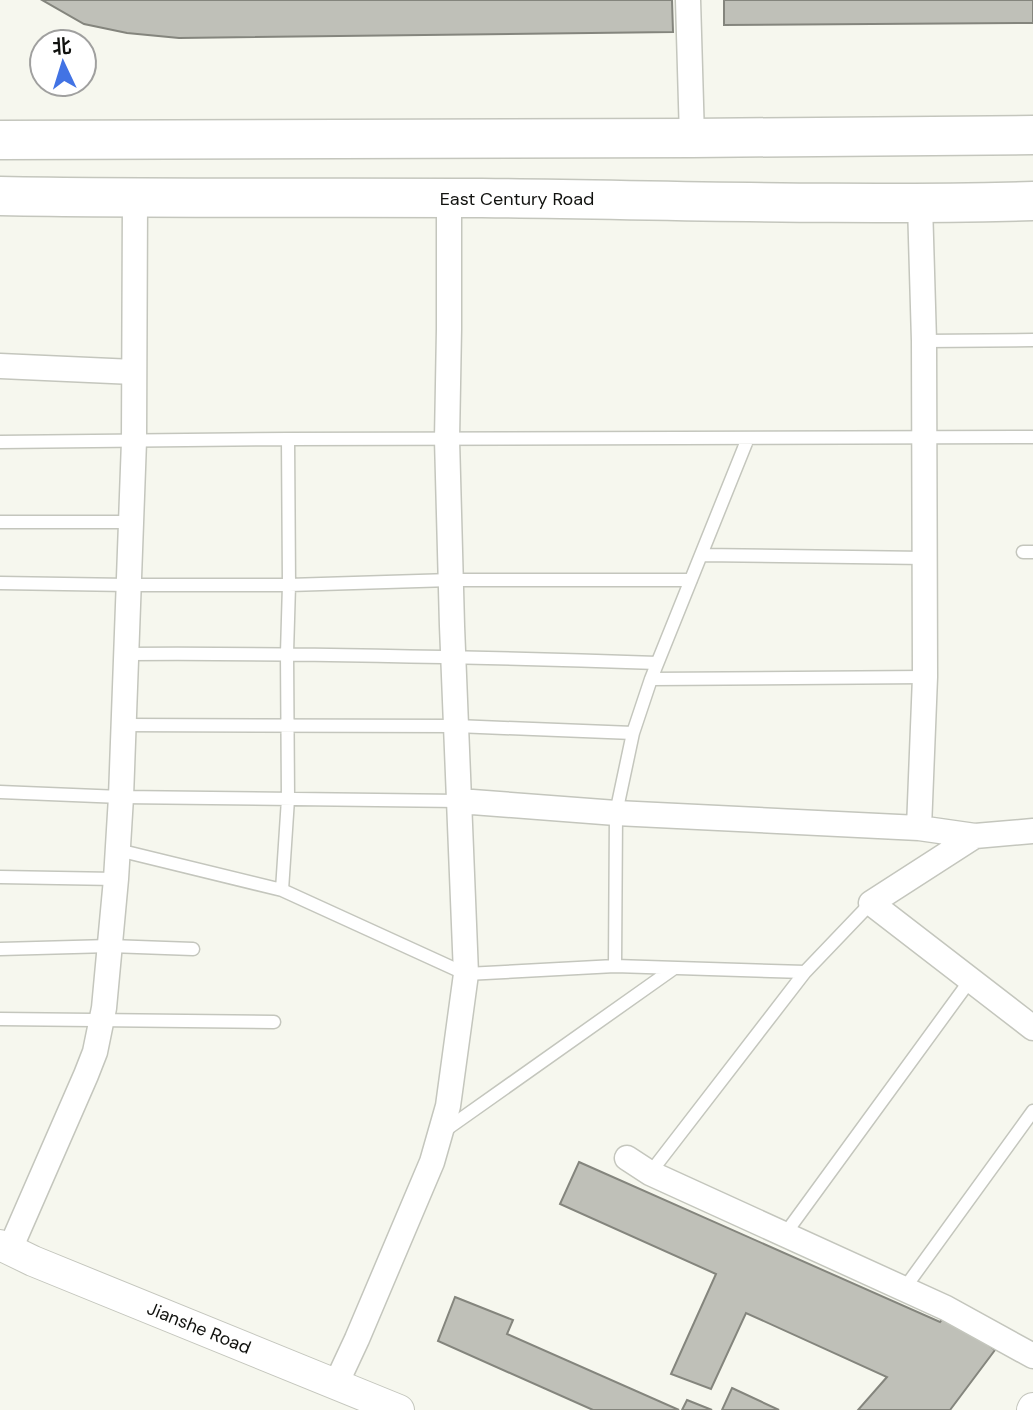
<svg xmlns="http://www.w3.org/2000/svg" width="1033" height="1410" viewBox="0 0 1033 1410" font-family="'DM Sans','Noto Sans SC',sans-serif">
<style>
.building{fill:#bfc0b8;stroke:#84857d;stroke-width:2}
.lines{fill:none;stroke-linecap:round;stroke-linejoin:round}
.service-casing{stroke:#c4c6bd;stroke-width:15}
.minor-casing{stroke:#c4c6bd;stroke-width:27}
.tertiary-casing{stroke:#c4c6bd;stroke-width:32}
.primary-casing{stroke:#c4c6bd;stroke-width:41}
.service{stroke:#fff;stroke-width:12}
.minor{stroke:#fff;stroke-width:24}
.tertiary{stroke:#fff;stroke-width:30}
.primary{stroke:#fff;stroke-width:38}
.labels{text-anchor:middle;stroke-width:5;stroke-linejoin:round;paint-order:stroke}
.street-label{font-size:18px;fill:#11120f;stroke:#fff}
</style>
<rect width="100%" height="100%" fill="#f6f7ee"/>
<path class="building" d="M42,0H672L673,32L179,38L127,33L84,24Z
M724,0H1033V23L724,25Z
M579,1162L940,1322L946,1314L995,1350L950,1410H858L887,1377L746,1313L711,1389L671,1374L716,1274L560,1204Z
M455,1297L513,1320L507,1334L679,1410H593L438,1341Z
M732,1388L779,1410H722Z
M687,1400L712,1410H682Z"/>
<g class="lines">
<defs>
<path id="service" d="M924,341L1033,340
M0,442L288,439L1033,437
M0,522H131
M1023,552H1033
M701,555L925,558
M0,583L128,585H289L451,580H691
M126,654C303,653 480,657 657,663
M651,679L925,677
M123,725L456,726L633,733
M0,792L121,797L459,801
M118,850L282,890L466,974L615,966L805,972
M0,877L116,879
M282,890L288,799L287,653L289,585L288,439
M0,949L110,946L193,949
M615,966L616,813L633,733L651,679L748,438
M0,1019L274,1022
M444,1131L673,969
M650,1173L805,972L871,903
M785,1234L971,979
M904,1289L1033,1111"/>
<path id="minor" d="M688,0L692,138
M0,366L134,372
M459,801L616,813L919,828L975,836L1033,831
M919,828L925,677L924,341L920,204
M975,836L871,903L1033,1028
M627,1158L650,1173L946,1308L1033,1356
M10,1249L86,1075L95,1052L104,1008L116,879L121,797L134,441L135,199
M336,1384L357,1339L432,1162L448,1106L466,974L452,626L447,439L449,329V198"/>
<path id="tertiary" d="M0,1245L33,1261L399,1410
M1032,1410L1033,1408"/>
<path id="primary" d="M0,140L692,138L1033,135
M0,196C161,199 321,197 482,198C666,200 849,206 1033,201"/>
</defs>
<use href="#service" class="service-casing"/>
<use href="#minor" class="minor-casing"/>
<use href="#tertiary" class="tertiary-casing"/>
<use href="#primary" class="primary-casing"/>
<use href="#service" class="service"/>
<use href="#minor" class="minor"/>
<use href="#tertiary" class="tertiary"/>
<use href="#primary" class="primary"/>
</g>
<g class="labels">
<g class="street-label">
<text x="517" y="205">East Century Road</text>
<text transform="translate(199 1328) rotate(22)" y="6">Jianshe Road</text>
</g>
</g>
<g transform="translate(63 63) rotate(356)"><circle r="33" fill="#ffffff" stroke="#a0a09f" stroke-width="2"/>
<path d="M0-5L12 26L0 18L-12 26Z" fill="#4273e4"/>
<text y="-10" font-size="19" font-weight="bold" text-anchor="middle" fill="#11120f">北</text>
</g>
</svg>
